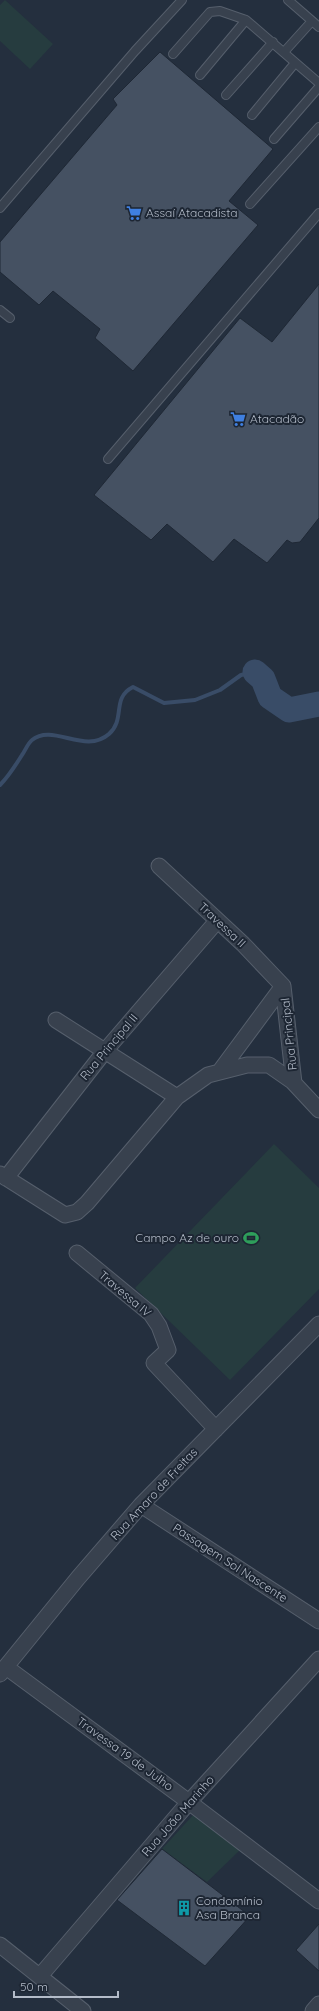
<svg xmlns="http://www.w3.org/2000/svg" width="319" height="2011" viewBox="0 0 319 2011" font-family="Quicksand,sans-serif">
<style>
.green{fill:#263c3f}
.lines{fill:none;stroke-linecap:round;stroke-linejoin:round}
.stream{stroke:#394c67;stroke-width:4}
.river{stroke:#394c67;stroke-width:25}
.building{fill:#455162;stroke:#1f2835}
.lane-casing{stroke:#565f6c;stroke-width:10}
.street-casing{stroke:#565f6c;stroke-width:17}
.lane{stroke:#38414e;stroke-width:8}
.street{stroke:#38414e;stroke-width:15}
.labels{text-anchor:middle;stroke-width:4;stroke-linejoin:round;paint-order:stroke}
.poi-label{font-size:12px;fill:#b4bcc9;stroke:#1d2633;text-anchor:start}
.street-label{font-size:12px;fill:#b4bcc9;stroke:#1d2633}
</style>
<rect width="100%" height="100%" fill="#242f3e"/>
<path class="green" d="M5,0L53,44L30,69L0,41V5Z
M274,1144L319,1188V1289L230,1380L135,1288Z
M194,1814L240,1850L207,1882L162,1849Z"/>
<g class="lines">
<path class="stream" d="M0,785C9,776 15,766 22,755C25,751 28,743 32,740C53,723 85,755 109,734C126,719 111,698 133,687L164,703L195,700L220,690L241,675L255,672"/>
<path class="river" d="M255,672L263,679L270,697L289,710L319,704"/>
</g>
<path class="building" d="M160,52L273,149L229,201L258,225L133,371L95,338L100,329L53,291L39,305L0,272V242L117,105L113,99Z
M319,284V518L300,542L292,543L287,540L267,563L234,539L213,562L167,524L151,540L94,495L240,318L272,342Z
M162,1849L250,1916L205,1966L117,1900Z
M319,1924V1971L296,1950Z"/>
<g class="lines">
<defs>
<path id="lane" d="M288,0L319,27
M284,52L312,21
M173,54L210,12L220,11L246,20L319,83
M200,75L246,20
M226,95L273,42
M252,115L295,63
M274,139L319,87
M250,204L319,127
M0,208L135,51L182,0
M0,310L10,318
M108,459L319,213"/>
<path id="street" d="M159,866L243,944L283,986
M283,986L294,1083
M56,1020L177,1097
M220,1071L283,986
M0,1174L65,1215L77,1212L87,1203L177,1097L208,1075L247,1065H269L292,1081L319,1110
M6,1178L105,1051L217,921
M77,1253L151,1314L159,1326L168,1350L154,1363L216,1429
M141,1505L319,1621
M6,1667L189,1802L319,1901
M0,1674L78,1578L141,1505L319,1324
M0,1945L83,2011
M40,1976L189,1802L319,1659
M313,2011L319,2004"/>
</defs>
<use href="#lane" class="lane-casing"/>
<use href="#street" class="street-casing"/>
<use href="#lane" class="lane"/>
<use href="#street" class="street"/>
</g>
<defs>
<symbol id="supermarket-bare" viewBox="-9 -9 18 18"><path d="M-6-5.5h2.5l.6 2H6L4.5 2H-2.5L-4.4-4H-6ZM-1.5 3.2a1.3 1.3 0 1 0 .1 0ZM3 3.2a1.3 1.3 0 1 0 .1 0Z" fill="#3f7fe0" stroke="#1d2633" stroke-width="2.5" paint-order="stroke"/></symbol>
<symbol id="stadium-bare" viewBox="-9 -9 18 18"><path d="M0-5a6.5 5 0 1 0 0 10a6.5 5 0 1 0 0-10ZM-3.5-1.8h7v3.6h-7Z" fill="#2e9e5b" stroke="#1d2633" stroke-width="2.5" paint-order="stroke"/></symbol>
<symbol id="building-bare" viewBox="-9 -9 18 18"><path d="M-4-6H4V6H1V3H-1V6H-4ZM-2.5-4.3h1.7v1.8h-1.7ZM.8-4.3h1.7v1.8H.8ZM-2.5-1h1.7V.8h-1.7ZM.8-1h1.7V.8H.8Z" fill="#0f9aa8" stroke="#1d2633" stroke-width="2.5" paint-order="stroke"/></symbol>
</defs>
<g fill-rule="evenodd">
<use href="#supermarket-bare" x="123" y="202" width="22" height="22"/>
<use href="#supermarket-bare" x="227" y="408" width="22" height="22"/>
<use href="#stadium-bare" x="240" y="1227" width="22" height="22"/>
<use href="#building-bare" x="173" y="1897" width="22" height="22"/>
</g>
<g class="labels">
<g class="poi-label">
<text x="146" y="217">Assaí Atacadista</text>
<text x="250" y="423">Atacadão</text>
<text x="239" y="1242" text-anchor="end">Campo Az de ouro</text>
<text x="196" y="1905">Condomínio<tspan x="196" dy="14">Asa Branca</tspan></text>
</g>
<g class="street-label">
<text transform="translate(222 925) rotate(43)" y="4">Travessa II</text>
<text transform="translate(289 1034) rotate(-96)" y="4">Rua Principal</text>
<text transform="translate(109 1047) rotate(-50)" y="4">Rua Principal II</text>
<text transform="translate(125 1294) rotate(40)" y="4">Travessa IV</text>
<text transform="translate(154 1494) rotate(-47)" y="4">Rua Amaro de Freitas</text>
<text transform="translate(230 1563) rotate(33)" y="4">Passagem Sol Nascente</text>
<text transform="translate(125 1754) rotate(36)" y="4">Travessa 19 de Julho</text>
<text transform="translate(178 1816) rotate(-49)" y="4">Rua João Marinho</text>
</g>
</g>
<path d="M14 1991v6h104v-6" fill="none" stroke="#b4bcc9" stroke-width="2"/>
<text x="20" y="1991" font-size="12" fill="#b4bcc9" stroke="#1d2633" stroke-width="3" paint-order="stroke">50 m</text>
</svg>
